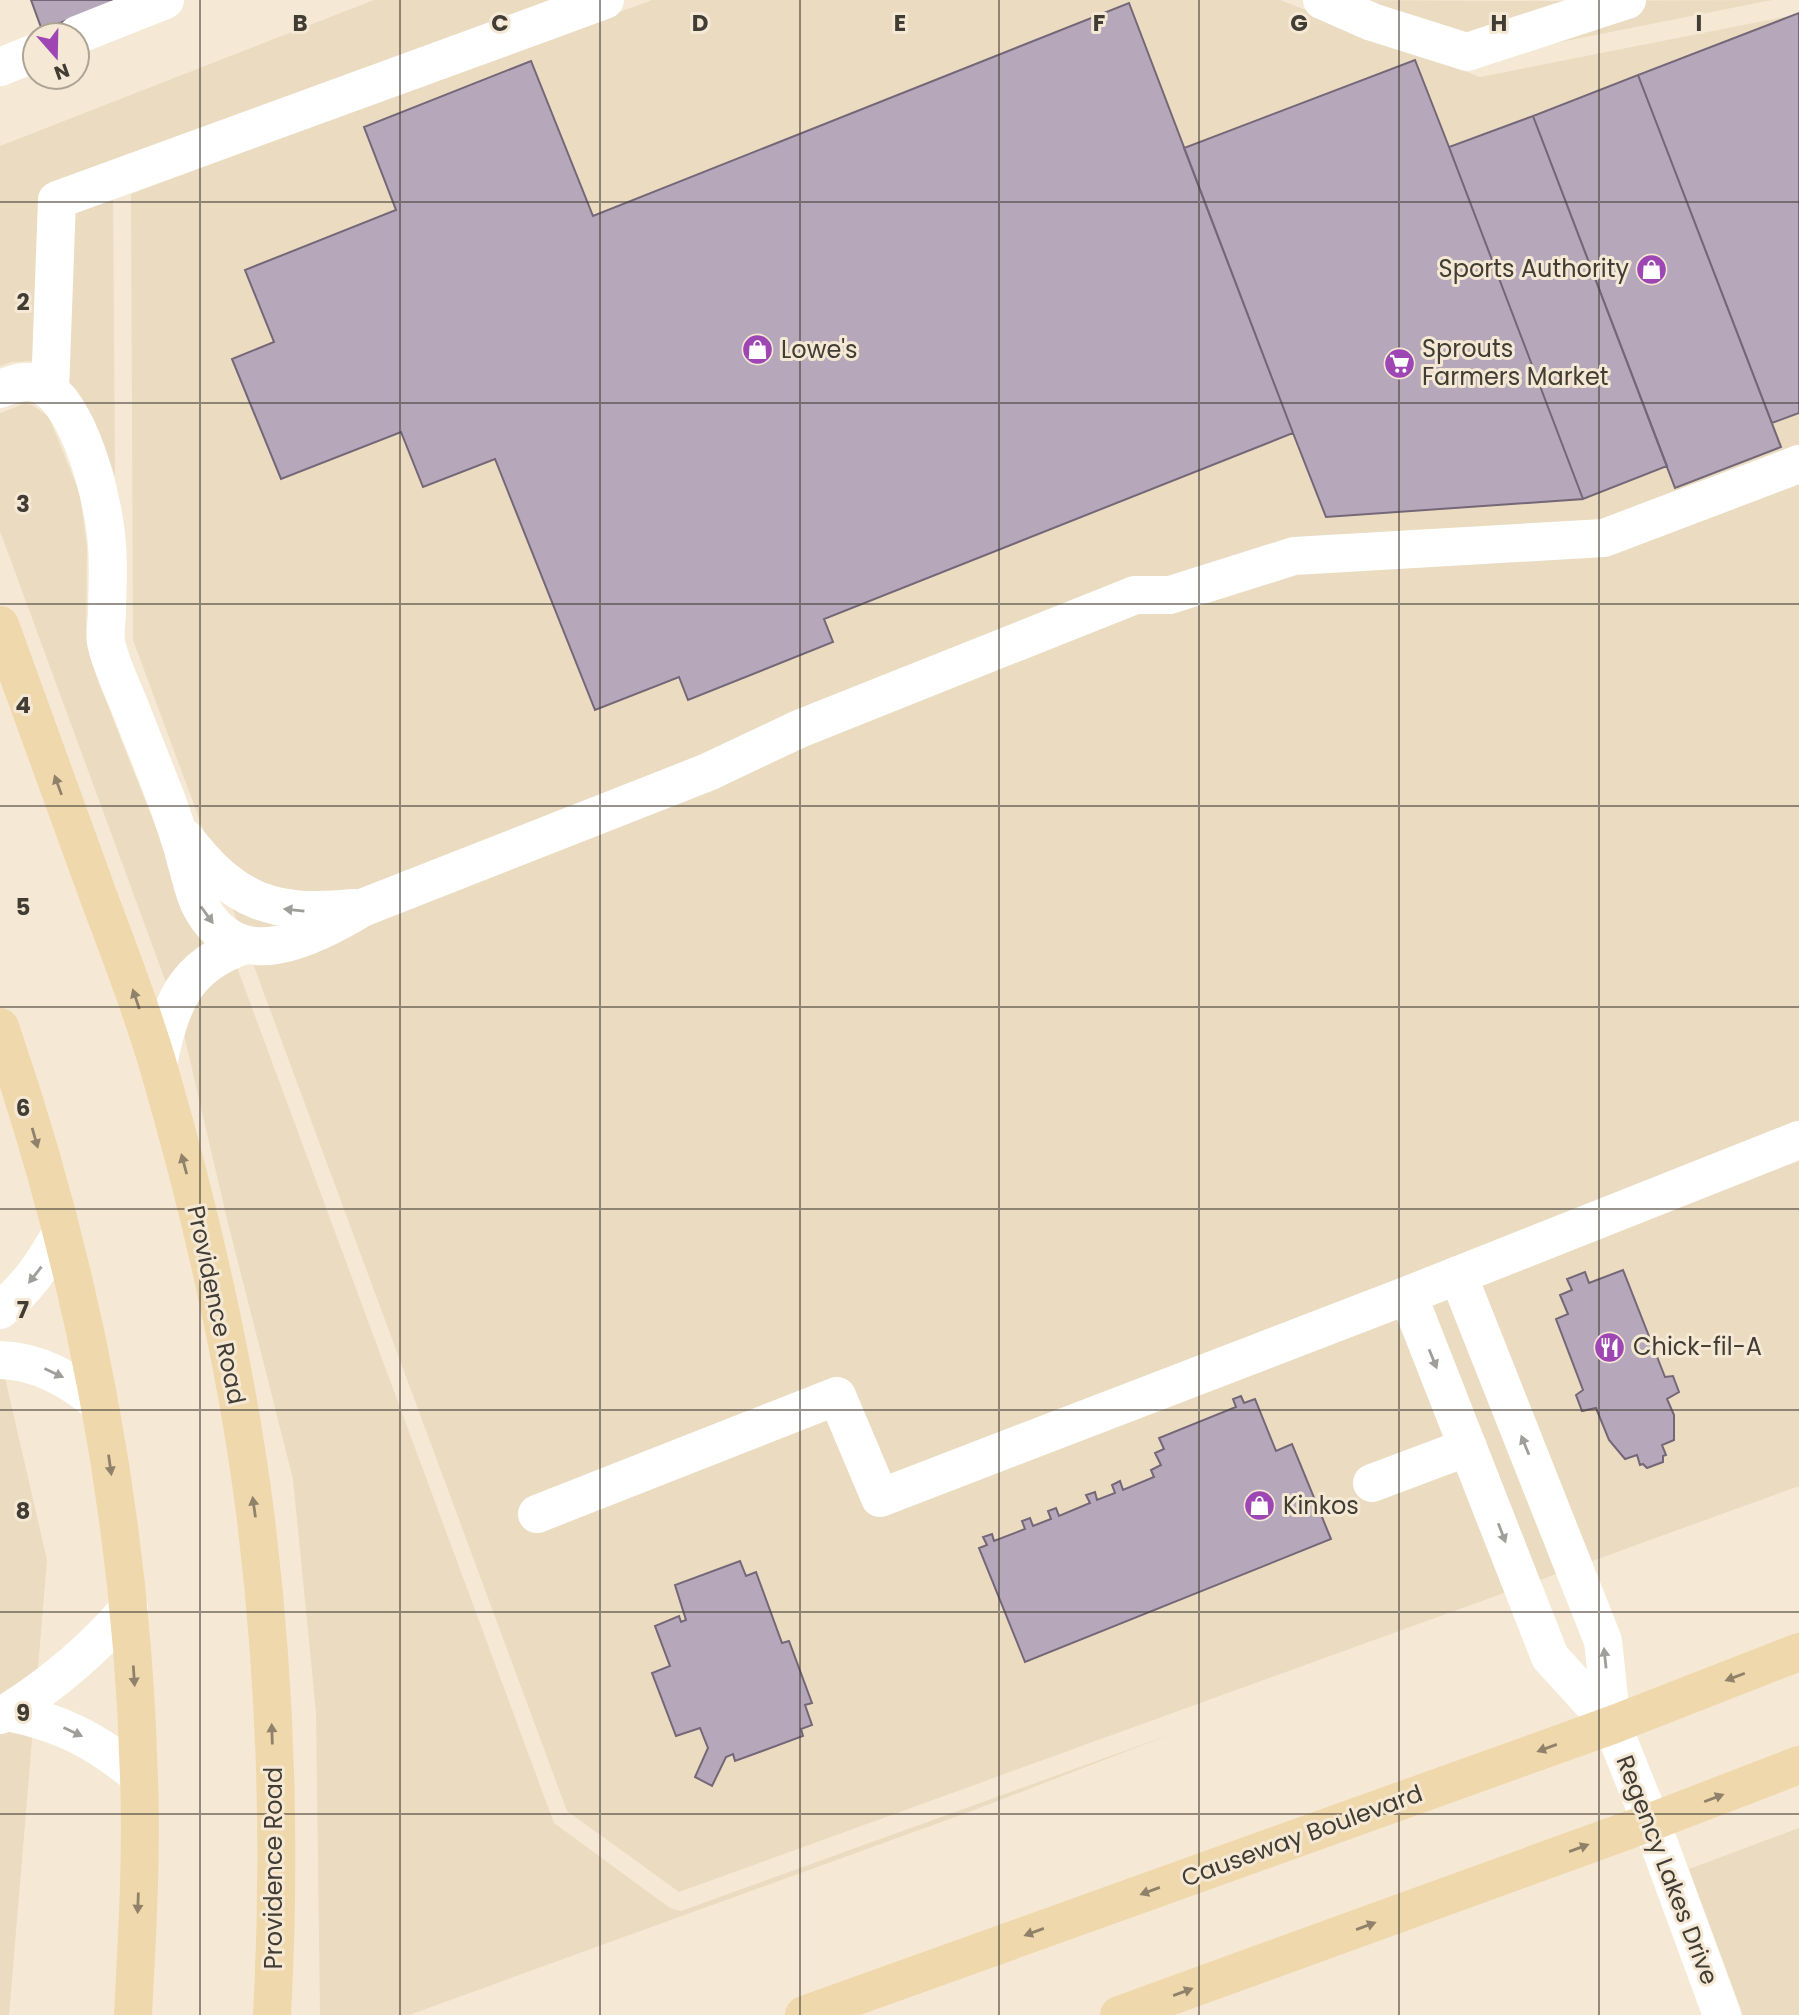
<svg xmlns="http://www.w3.org/2000/svg" width="1799" height="2015" viewBox="0 0 1799 2015" font-family="Poppins,sans-serif">
<style>
.built{fill:#ebdbc1}
.building{fill:#b6a8ba;stroke:#746777;stroke-width:2}
.lines{fill:none;stroke-linecap:round;stroke-linejoin:round}
.minor{stroke:#fff;stroke-width:38}
.major{stroke:#f0d8ad;stroke-width:38}
.oneway{fill:#90826a}
.oneway2{fill:#a09e9a}
.grid{fill:none;stroke:#413c34;stroke-width:2;stroke-opacity:0.55}
.labels{text-anchor:middle;stroke-width:6;stroke-linejoin:round;paint-order:stroke}
.poi-label{font-size:24px;fill:#413c34;stroke:#f5e9d5;text-anchor:start}
.street-label{font-size:24px;fill:#413c34;stroke:#f5e9d5}
.grid-label{font-size:23px;text-anchor:middle;font-weight:bold;fill:#413c34;stroke:#f5e9d5;stroke-width:6;stroke-linejoin:round;paint-order:stroke}
</style>
<rect width="100%" height="100%" fill="#f5e9d5"/>
<path class="built" d="M374,0H599L113,192L115,476L94,420L76,389L58,372L35,361L12,362L0,366V146Z
M652,0H1280L1480,77L1799,14V1486L679,1892L567,1811L133,640L131,194Z
M1331,0L1553,1L1772,0L1480,58Z
M24,404L32,405L49,417L80,494L87,547L86,639L99,683L167,856L192,846L554,1823L670,1908L681,1911L1174,1733L969,1812L409,2015H320L316,1712L293,1479L227,1219L182,1026L0,531V413Z
M0,1356L47,1560L9,2015H0Z
M1799,1828V2015H1743L1689,1869Z"/>
<path class="building" d="M31,0H119L42,30Z
M1129,3L1293,433L824,619L833,642L688,700L679,677L595,710L495,459L423,487L401,432L281,479L232,359L274,342L245,270L396,210L364,127L531,61L593,216Z
M1799,13V413L1772,423L1638,75Z
M1415,60L1449,147L1583,499L1326,517L1293,433L1184,148Z
M1638,75L1781,447L1675,488L1533,116Z
M1533,116L1667,466L1583,499L1449,147Z
M1623,1270L1665,1377L1673,1376L1679,1392L1667,1399L1674,1415V1440L1662,1445L1666,1455L1663,1456V1462L1647,1468L1643,1464L1640,1465L1637,1455L1625,1459L1609,1440L1596,1408L1582,1411L1576,1395L1583,1390L1556,1319L1568,1314L1560,1295L1572,1290L1567,1279L1585,1272L1589,1283Z
M1241,1396L1244,1403L1255,1399L1276,1451L1292,1444L1331,1539L1025,1662L979,1548L987,1545L983,1537L992,1534L994,1541L1025,1529L1022,1521L1030,1518L1033,1526L1051,1519L1048,1511L1056,1508L1059,1516L1090,1503L1086,1495L1095,1492L1097,1500L1115,1493L1112,1485L1120,1481L1123,1490L1154,1477L1151,1470L1161,1465L1155,1453L1164,1449L1159,1438L1236,1407L1233,1399Z
M740,1561L746,1576L756,1572L782,1643L789,1641L812,1703L805,1705L812,1725L801,1729L803,1736L735,1761L733,1754L726,1757L712,1786L695,1777L708,1748L700,1728L676,1736L652,1673L670,1666L655,1626L679,1616L681,1622L686,1620L675,1585Z"/>
<g class="lines">
<path class="minor" d="M1322,0L1372,22L1467,52L1627,0
M77,35L165,0
M0,67L35,53
M0,389C11,385 24,379 36,383C80,396 105,506 107,546C109,569 107,593 107,615C106,624 105,634 106,642C110,662 120,683 128,702C141,735 154,768 167,801C174,821 181,840 186,861C191,876 193,893 201,907C239,977 311,938 362,908L708,772L799,729L1135,595H1170L1294,556L1604,538L1799,464
M50,391L57,200L605,0
M185,838C235,903 274,916 354,908
M158,1064C171,1004 183,966 245,945
M1458,1275L1603,1641L1612,1725L1651,1822L1722,2015
M1408,1295L1550,1657L1612,1725
M0,1310C27,1289 45,1262 61,1233
M0,1360C39,1361 71,1380 100,1404
M1372,1483L1468,1447
M537,1514L837,1396L880,1498L1408,1295L1799,1140
M8,1712C63,1723 96,1741 139,1776
M0,1715L8,1712C54,1683 93,1650 129,1608"/>
<path class="major" d="M0,625C33,715 66,805 98,895C119,951 141,1007 158,1065C201,1213 237,1367 256,1520C276,1684 281,1851 272,2015
M0,1027C83,1268 132,1522 139,1777C142,1857 137,1936 133,2015
M804,2015L1612,1725L1799,1652
M1119,2015L1651,1822L1799,1765"/>
</g>
<defs><path id="oneway-solid" d="M-6-.8H1V-3.2L6.5 0L1 3.2V.8H-6Z" transform="scale(1.75)"/></defs>
<g class="oneway">
<use href="#oneway-solid" transform="translate(58 785) rotate(-110)"/>
<use href="#oneway-solid" transform="translate(136 999) rotate(-109)"/>
<use href="#oneway-solid" transform="translate(35 1138) rotate(74)"/>
<use href="#oneway-solid" transform="translate(184 1164) rotate(-105)"/>
<use href="#oneway-solid" transform="translate(110 1465) rotate(82)"/>
<use href="#oneway-solid" transform="translate(254 1507) rotate(-98)"/>
<use href="#oneway-solid" transform="translate(134 1676) rotate(86)"/>
<use href="#oneway-solid" transform="translate(1735 1677) rotate(159)"/>
<use href="#oneway-solid" transform="translate(272 1734) rotate(-92)"/>
<use href="#oneway-solid" transform="translate(1547 1748) rotate(160)"/>
<use href="#oneway-solid" transform="translate(1714 1798) rotate(-21)"/>
<use href="#oneway-solid" transform="translate(1579 1848) rotate(-20)"/>
<use href="#oneway-solid" transform="translate(1150 1891) rotate(160)"/>
<use href="#oneway-solid" transform="translate(138 1903) rotate(92)"/>
<use href="#oneway-solid" transform="translate(1366 1926) rotate(-20)"/>
<use href="#oneway-solid" transform="translate(1034 1932) rotate(160)"/>
<use href="#oneway-solid" transform="translate(1183 1992) rotate(-20)"/>
</g>
<g class="oneway2">
<use href="#oneway-solid" transform="translate(294 910) rotate(-174)"/>
<use href="#oneway-solid" transform="translate(207 915) rotate(54)"/>
<use href="#oneway-solid" transform="translate(35 1275) rotate(128)"/>
<use href="#oneway-solid" transform="translate(1433 1359) rotate(68)"/>
<use href="#oneway-solid" transform="translate(54 1373) rotate(25)"/>
<use href="#oneway-solid" transform="translate(1525 1445) rotate(-112)"/>
<use href="#oneway-solid" transform="translate(1502 1533) rotate(69)"/>
<use href="#oneway-solid" transform="translate(1605 1658) rotate(-96)"/>
<use href="#oneway-solid" transform="translate(73 1732) rotate(25)"/>
</g>
<path class="grid" d="M200,0V2015M400,0V2015M600,0V2015M800,0V2015M999,0V2015M1199,0V2015M1399,0V2015M1599,0V2015M0,202H1799M0,403H1799M0,604H1799M0,806H1799M0,1007H1799M0,1209H1799M0,1410H1799M0,1612H1799M0,1814H1799"/>
<defs>
<symbol id="shop-disc" viewBox="-11 -11 22 22"><circle r="9.5" fill="#9e46b3" stroke="#f5e9d5"/><path d="M-5-2.5h2.3a2.7 3.5 0 0 1 5.4 0H5L5.5 6h-11ZM-1.5-2.5h3a1.5 2.3 0 0 0-3 0Z" fill="#fff"/></symbol>
<symbol id="supermarket-disc" viewBox="-11 -11 22 22"><circle r="9.5" fill="#9e46b3" stroke="#f5e9d5"/><path d="M-6-5.5h2.5l.6 2H6L4.5 2H-2.5L-4.4-4H-6ZM-1.5 3.2a1.3 1.3 0 1 0 .1 0ZM3 3.2a1.3 1.3 0 1 0 .1 0Z" fill="#fff"/></symbol>
<symbol id="restaurant-disc" viewBox="-11 -11 22 22"><circle r="9.5" fill="#9e46b3" stroke="#f5e9d5"/><path d="M-5-6h1v4h1v-4h1v4h1v-4h1v5L-1.5 .5V6h-2V.5L-5-1ZM5-6V6H3V1.5H1.5Q1.5-4 5-6Z" fill="#fff"/></symbol>
</defs>
<g fill-rule="evenodd">
<use href="#shop-disc" x="1634" y="252" width="35" height="35"/>
<use href="#shop-disc" x="740" y="332" width="35" height="35"/>
<use href="#supermarket-disc" x="1382" y="346" width="35" height="35"/>
<use href="#restaurant-disc" x="1592" y="1330" width="35" height="35"/>
<use href="#shop-disc" x="1242" y="1488" width="35" height="35"/>
</g>
<g class="labels">
<g class="poi-label">
<text x="1629" y="277" text-anchor="end">Sports Authority</text>
<text x="1422" y="357">Sprouts<tspan x="1422" dy="28">Farmers Market</tspan></text>
<text x="781" y="358">Lowe's</text>
<text x="1633" y="1355">Chick-fil-A</text>
<text x="1283" y="1514">Kinkos</text>
</g>
<g class="street-label">
<text transform="translate(216 1305) rotate(78)" y="8">Providence Road</text>
<text transform="translate(1302 1836) rotate(-20)" y="8">Causeway Boulevard</text>
<text transform="translate(274 1868) rotate(-90)" y="8">Providence Road</text>
<text transform="translate(1667 1870) rotate(69)" y="8">Regency Lakes Drive</text>
</g>
</g>
<g class="grid-label">
<text x="300" y="31">B</text>
<text x="500" y="31">C</text>
<text x="700" y="31">D</text>
<text x="900" y="31">E</text>
<text x="1099" y="31">F</text>
<text x="1299" y="31">G</text>
<text x="1499" y="31">H</text>
<text x="1699" y="31">I</text>
<text x="23" y="310">2</text>
<text x="23" y="512">3</text>
<text x="23" y="713">4</text>
<text x="23" y="915">5</text>
<text x="23" y="1116">6</text>
<text x="23" y="1318">7</text>
<text x="23" y="1519">8</text>
<text x="23" y="1721">9</text>
</g>
<g transform="translate(56 56) rotate(160)"><circle r="33" fill="#f5e9d5" stroke="#ada495" stroke-width="2"/>
<path d="M0-5L12 26L0 18L-12 26Z" fill="#9e46b3"/>
<text y="-10" font-size="19" font-weight="bold" text-anchor="middle" fill="#413c34">N</text>
</g>
</svg>
